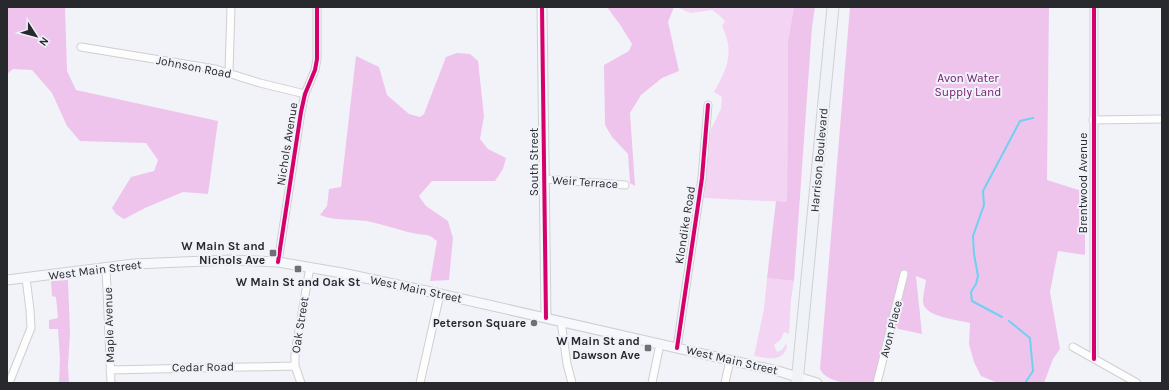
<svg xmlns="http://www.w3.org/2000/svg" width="1169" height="390" viewBox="0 0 1169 390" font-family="Karla,sans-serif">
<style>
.green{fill:#f3d4f2}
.forest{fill:#eec4ed}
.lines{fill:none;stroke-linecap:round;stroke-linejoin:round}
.stream{stroke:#6fd0f0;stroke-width:2}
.street-casing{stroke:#cfcfd2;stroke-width:9}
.secondary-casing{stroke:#cfcfd2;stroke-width:11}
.primary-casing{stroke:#cfd0d2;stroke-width:13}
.street{stroke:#fdfdfe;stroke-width:7}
.secondary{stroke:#f6f8fb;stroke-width:9}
.primary{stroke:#eff3f7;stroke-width:11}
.cycleway-casing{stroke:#f0f2fa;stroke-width:6}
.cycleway{stroke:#d6006c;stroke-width:4}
.poi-dot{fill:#6f7073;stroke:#f0f2fa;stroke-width:1.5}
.labels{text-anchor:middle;stroke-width:4;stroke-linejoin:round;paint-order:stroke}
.street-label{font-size:12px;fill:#28292c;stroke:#f0f2fa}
.park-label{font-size:12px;fill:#72186e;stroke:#f0f2fa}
.poi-label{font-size:12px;font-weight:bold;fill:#28292c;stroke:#f0f2fa;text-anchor:end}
</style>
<rect width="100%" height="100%" fill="#f2f3f8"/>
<path class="green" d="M677,7H794L788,41L787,202L704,198L711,129L721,109L722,97L714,92C727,68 735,53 722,26L725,21L720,16L712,10L690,13Z
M767,278L794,281L791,299L789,334L784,332L781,339L774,345L777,352L782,350L786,344L787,347C782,363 767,358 754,356L764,309Z"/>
<path class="forest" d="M7,7H65L67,71L76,90L218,121L208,194L183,192L145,208L124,219L116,214L112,208L131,177L154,171L158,160L146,143L80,141L67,126L52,93L32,70L13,69L7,74Z
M607,7H674L668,22L679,71L662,78L641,95L630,113L635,186L630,183L628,154L612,137L605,125L604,65L629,51L632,44L621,26Z
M794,7H815L812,27L794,281L767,278L776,201L787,202L788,41Z
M850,7H1049L1047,180L1085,192V255L1058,251L1050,292L1060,349L1053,359L1044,383H998L981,376L974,362L969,344L970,323C958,320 924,317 923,302C923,296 925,287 926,280L916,276L922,334L894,328L880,383C863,383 829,387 820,369Z
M457,53L470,54L478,61L484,116L480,139L488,149L506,158L503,169L495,181H432L419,196L426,206L448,221L453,238L449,280L430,281L437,241C427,233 428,236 418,234C400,231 384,224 366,221C351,219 335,221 320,215L327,206L329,189L341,187L356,56L379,67L387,95L409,114L420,117L424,114L446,57Z
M68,280L70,333L68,366L69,383H59L60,359L58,329H49V320L58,318L56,297L52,296L51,281Z"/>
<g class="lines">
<path class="stream" d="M1002,317L972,301L971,292L976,284L978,276L974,254L973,236L984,205L983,191L1020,121L1033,118
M1009,321L1030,338L1033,371L1025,383"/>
<defs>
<path id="street" d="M1094,7V359
M81,47L215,69L260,83L305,94
M229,72L231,7
M1093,120L1162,119
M545,179L625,185
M278,262L301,112L305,94L315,70L317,59V7
M106,267L111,383
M561,321L567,364L572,383
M1073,347L1137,383
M677,348L702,178L708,105
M110,370L295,366
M9,383L31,328L30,310L26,278
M301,383L295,366V353L310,267
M420,383L440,294
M652,383L660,344
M725,383L730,360
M877,383L904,274"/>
<path id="secondary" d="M542,7L546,318
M7,280L134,264L230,260L278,262L342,273L440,294L778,371L817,383"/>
<path id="primary" d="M797,383L833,7"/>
</defs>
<use href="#street" class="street-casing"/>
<use href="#secondary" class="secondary-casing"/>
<use href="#primary" class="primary-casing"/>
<use href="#street" class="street"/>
<use href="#secondary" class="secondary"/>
<use href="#primary" class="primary"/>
<defs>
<path id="cycleway" d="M542,7L546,318
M1094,7V359
M278,262L301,112L305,94L315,70L317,59V7
M677,348L702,178L708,105"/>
</defs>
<use href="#cycleway" class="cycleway-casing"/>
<use href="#cycleway" class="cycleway"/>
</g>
<g class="poi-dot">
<rect x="269" y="249" width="8" height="8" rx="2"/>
<rect x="294" y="265" width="8" height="8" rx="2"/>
<circle cx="534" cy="323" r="4"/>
<rect x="644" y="344" width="8" height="8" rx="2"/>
</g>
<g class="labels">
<g class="street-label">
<text transform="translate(194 67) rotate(11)" y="4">Johnson Road</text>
<text transform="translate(287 144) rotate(-81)" y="4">Nichols Avenue</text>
<text transform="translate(819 160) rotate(-85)" y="4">Harrison Boulevard</text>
<text transform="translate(534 162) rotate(-90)" y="4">South Street</text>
<text transform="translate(585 182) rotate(4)" y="4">Weir Terrace</text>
<text transform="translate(1083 183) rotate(-90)" y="4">Brentwood Avenue</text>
<text transform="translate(685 225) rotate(-81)" y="4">Klondike Road</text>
<text transform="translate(95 270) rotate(-7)" y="4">West Main Street</text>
<text transform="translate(416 289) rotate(12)" y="4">West Main Street</text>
<text transform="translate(109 325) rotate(-92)" y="4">Maple Avenue</text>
<text transform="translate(300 325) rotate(-81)" y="4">Oak Street</text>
<text transform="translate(891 329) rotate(-76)" y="4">Avon Place</text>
<text transform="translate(732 360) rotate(13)" y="4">West Main Street</text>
<text transform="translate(203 367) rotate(-1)" y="4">Cedar Road</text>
</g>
<g class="park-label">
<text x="968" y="82">Avon Water<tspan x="968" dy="14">Supply Land</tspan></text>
</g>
<g class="poi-label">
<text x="265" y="250">W Main St and<tspan x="265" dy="14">Nichols Ave</tspan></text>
<text x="298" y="286" text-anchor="middle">W Main St and Oak St</text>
<text x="526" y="327">Peterson Square</text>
<text x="640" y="345">W Main St and<tspan x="640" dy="14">Dawson Ave</tspan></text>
</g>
</g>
<rect width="1169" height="390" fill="none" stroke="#28292c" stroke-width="16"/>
<g transform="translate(36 36) rotate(126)" stroke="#f0f2fa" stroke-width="3" paint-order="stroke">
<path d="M0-3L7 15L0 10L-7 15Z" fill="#28292c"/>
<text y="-6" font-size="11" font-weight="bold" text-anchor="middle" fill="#28292c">N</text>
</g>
</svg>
